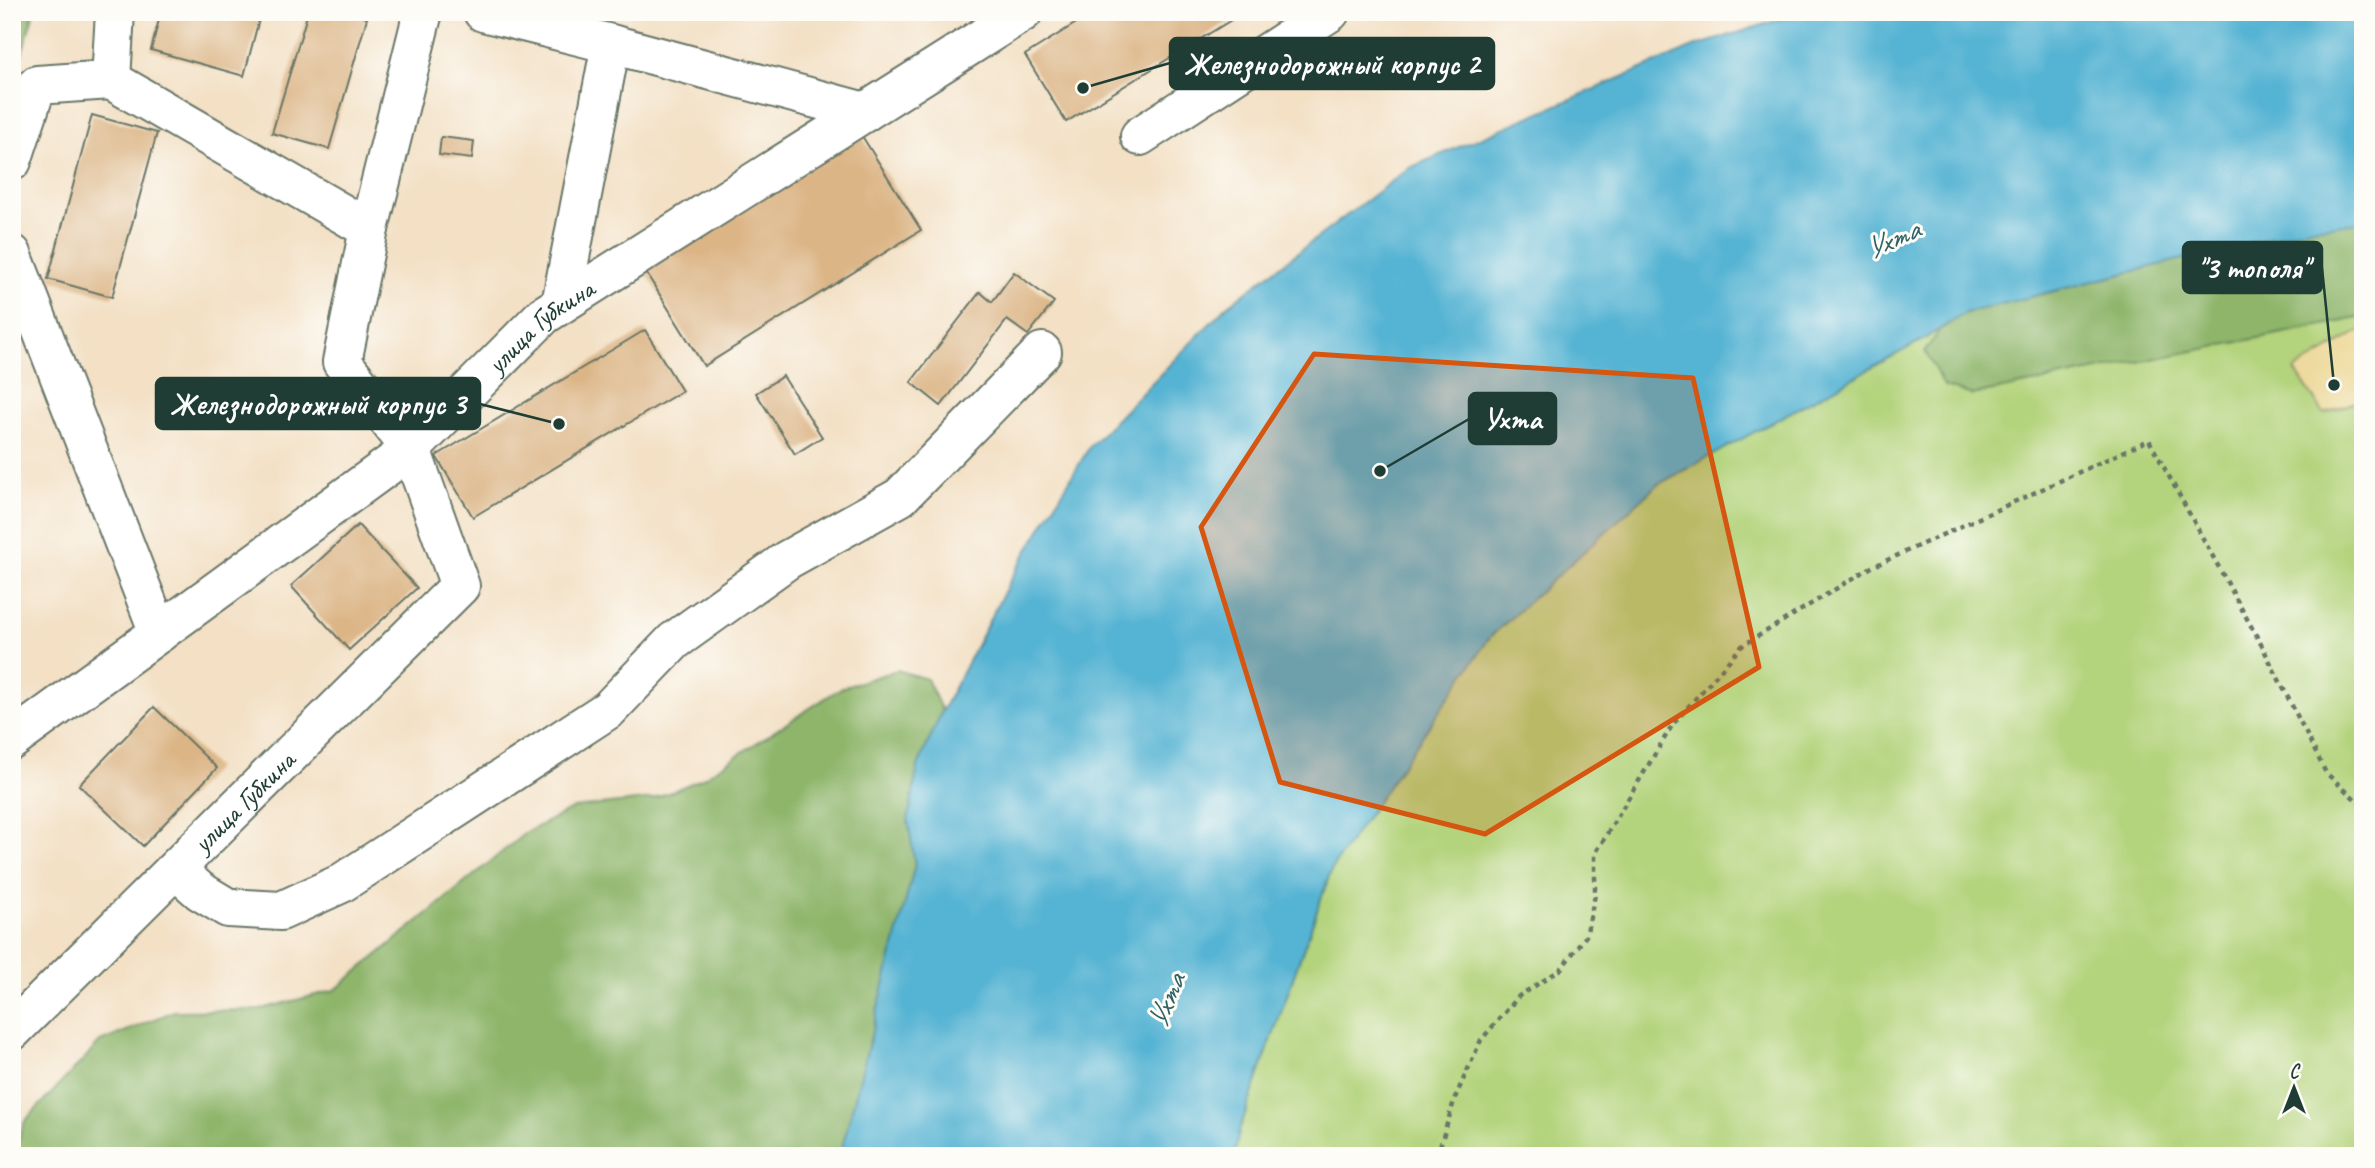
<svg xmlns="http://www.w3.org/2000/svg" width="2375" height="1168" viewBox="0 0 2375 1168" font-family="Caveat,sans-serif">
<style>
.green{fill:#b3d37b;stroke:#698858;stroke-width:2}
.forest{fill:#8eb56b;stroke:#567950;stroke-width:2}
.sand{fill:#eeda9e;stroke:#868c69;stroke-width:2}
.water{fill:#54b3d3;stroke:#3a7884;stroke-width:2}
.building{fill:#dcb586}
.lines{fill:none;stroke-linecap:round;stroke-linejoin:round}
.minor-casing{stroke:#697667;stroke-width:42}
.path{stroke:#697667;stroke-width:4.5;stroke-dasharray:5 5;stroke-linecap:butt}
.minor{stroke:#fff;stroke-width:38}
.marked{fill:#d45610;fill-opacity:0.2;stroke:#d45610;stroke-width:5;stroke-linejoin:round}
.labels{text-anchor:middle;stroke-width:6;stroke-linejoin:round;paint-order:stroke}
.street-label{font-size:28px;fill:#1f3d34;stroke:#fdfcf7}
.water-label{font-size:30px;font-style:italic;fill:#2f6064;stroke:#fdfcf7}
.leader{fill:none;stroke:#1f3d34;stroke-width:2.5}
.callout-dot{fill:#1f3d34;stroke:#fdfcf7;stroke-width:2.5}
.callout{fill:#1f3d34;stroke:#1f3d34;stroke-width:2.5}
.callout-label{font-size:30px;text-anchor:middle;font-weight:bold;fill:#fff}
</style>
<rect width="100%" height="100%" fill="#fdfcf7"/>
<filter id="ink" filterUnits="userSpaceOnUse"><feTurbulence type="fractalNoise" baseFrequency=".0143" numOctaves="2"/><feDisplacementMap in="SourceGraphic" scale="14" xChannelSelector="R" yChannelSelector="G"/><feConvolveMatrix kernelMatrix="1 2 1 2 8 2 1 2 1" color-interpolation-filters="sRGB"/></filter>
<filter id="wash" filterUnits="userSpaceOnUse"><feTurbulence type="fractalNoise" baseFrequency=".00686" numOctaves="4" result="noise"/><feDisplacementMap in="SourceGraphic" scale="28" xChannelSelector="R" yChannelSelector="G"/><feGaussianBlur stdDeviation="1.57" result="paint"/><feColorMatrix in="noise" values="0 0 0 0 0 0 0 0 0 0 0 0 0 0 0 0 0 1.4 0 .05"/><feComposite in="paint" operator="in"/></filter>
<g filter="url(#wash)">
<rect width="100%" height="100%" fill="#f3e0c5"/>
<path class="green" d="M1965,313L1940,330L1972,395L2363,317V1156H1234L1239,1131L1332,868L1490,637L1657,485L1921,341Z"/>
<path class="forest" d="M12,12H34L12,87Z
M2363,222V317L1972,395L1944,386L1925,351L1940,330L1965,313L2304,229Z
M897,670L927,679L942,711L918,766L908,820L915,865L840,1156H12L25,1121L100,1042L174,1011L258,1010L335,990L525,833L574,808L654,799L701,779L841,688Z"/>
<path class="sand" d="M2363,329V399L2324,414L2295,370Z"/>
<path class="water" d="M1803,12H2363V222L2304,229L1965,313L1921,341L1657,485L1490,637L1332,868L1239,1131L1234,1156H840L915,865L908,820L918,766L942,711L1013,575L1090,446L1226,307L1409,168L1696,46Z"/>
<g id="blocks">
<path class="building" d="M161,12H261L244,76L151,50Z
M308,12H347L367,18L329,149L272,133Z
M1094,12H1244L1066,122L1025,55Z
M92,115L157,133L112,297L48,279Z
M862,136L921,230L704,366L645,271Z
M441,137L474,141L472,159L439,155Z
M1014,272L1054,302L1028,335L1007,320L941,406L911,382L980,292L992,302Z
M645,330L682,391L473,517L436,456Z
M783,376L822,437L795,454L756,393Z
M358,525L417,588L349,650L291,586Z
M154,707L217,768L143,846L79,785Z"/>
</g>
</g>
<g filter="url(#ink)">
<use href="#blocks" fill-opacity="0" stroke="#697667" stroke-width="2"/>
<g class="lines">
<defs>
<g id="minor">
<path d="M483,12L611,44L561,304"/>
<path d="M611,44L865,112"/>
<path d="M1140,136L1330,12"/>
<path d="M12,161L37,85L111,80"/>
<path d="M369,229L423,12"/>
<path d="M12,254L159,633"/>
<path d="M12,740L411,449L342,362L369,229L111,80L115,12"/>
<path d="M176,870L200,891L228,908L281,911L340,884L609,709L674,641L787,560L900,497L1042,352"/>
<path id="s1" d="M12,1031L460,586L411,449L544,315L1023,12"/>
</g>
</defs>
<use href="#minor" class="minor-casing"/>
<path class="path" d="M1437,1156L1455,1098L1481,1040L1519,996L1560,970L1586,936L1595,895V854L1673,724L1742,646L1870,568L2149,440L2262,646L2326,773L2363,806"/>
<use href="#minor" class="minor"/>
</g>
</g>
<path class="marked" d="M1314,354L1693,378L1759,667L1485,834L1280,782L1201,527Z"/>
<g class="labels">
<g class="street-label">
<text dy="10" stroke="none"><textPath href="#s1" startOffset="956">улица Губкина</textPath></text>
<text dy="10" stroke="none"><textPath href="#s1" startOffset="326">улица Губкина</textPath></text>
</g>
<g class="water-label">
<text transform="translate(1892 239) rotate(-24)" y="10">Ухта</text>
<text transform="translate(1166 1001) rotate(-68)" y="10">Ухта</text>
</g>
</g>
<path class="leader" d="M1083 88L1170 63M2334 385L2322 268M559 424L480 404M1380 471L1469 419"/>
<g class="callout-dot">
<circle cx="1083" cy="88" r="7"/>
<circle cx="2334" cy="385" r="7"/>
<circle cx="559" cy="424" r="7"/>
<circle cx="1380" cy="471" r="7"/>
</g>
<g class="callout">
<rect x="1170" y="38" width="324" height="51" rx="7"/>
<rect x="2183" y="242" width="139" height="51" rx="7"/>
<rect x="156" y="378" width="324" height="51" rx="7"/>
<rect x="1469" y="393" width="87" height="51" rx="7"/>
</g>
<g class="callout-label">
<text x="1332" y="74">Железнодорожный корпус 2</text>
<text x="2253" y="278">"3 тополя"</text>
<text x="318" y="414">Железнодорожный корпус 3</text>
<text x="1512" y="429">Ухта</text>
</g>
<rect width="2375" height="1168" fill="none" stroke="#fdfcf7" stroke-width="42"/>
<g transform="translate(2294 1088)" stroke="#fdfcf7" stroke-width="5" paint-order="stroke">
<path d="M0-5L12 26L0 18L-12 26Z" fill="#1f3d34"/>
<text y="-10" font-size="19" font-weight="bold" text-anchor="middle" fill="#1f3d34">С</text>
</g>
</svg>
